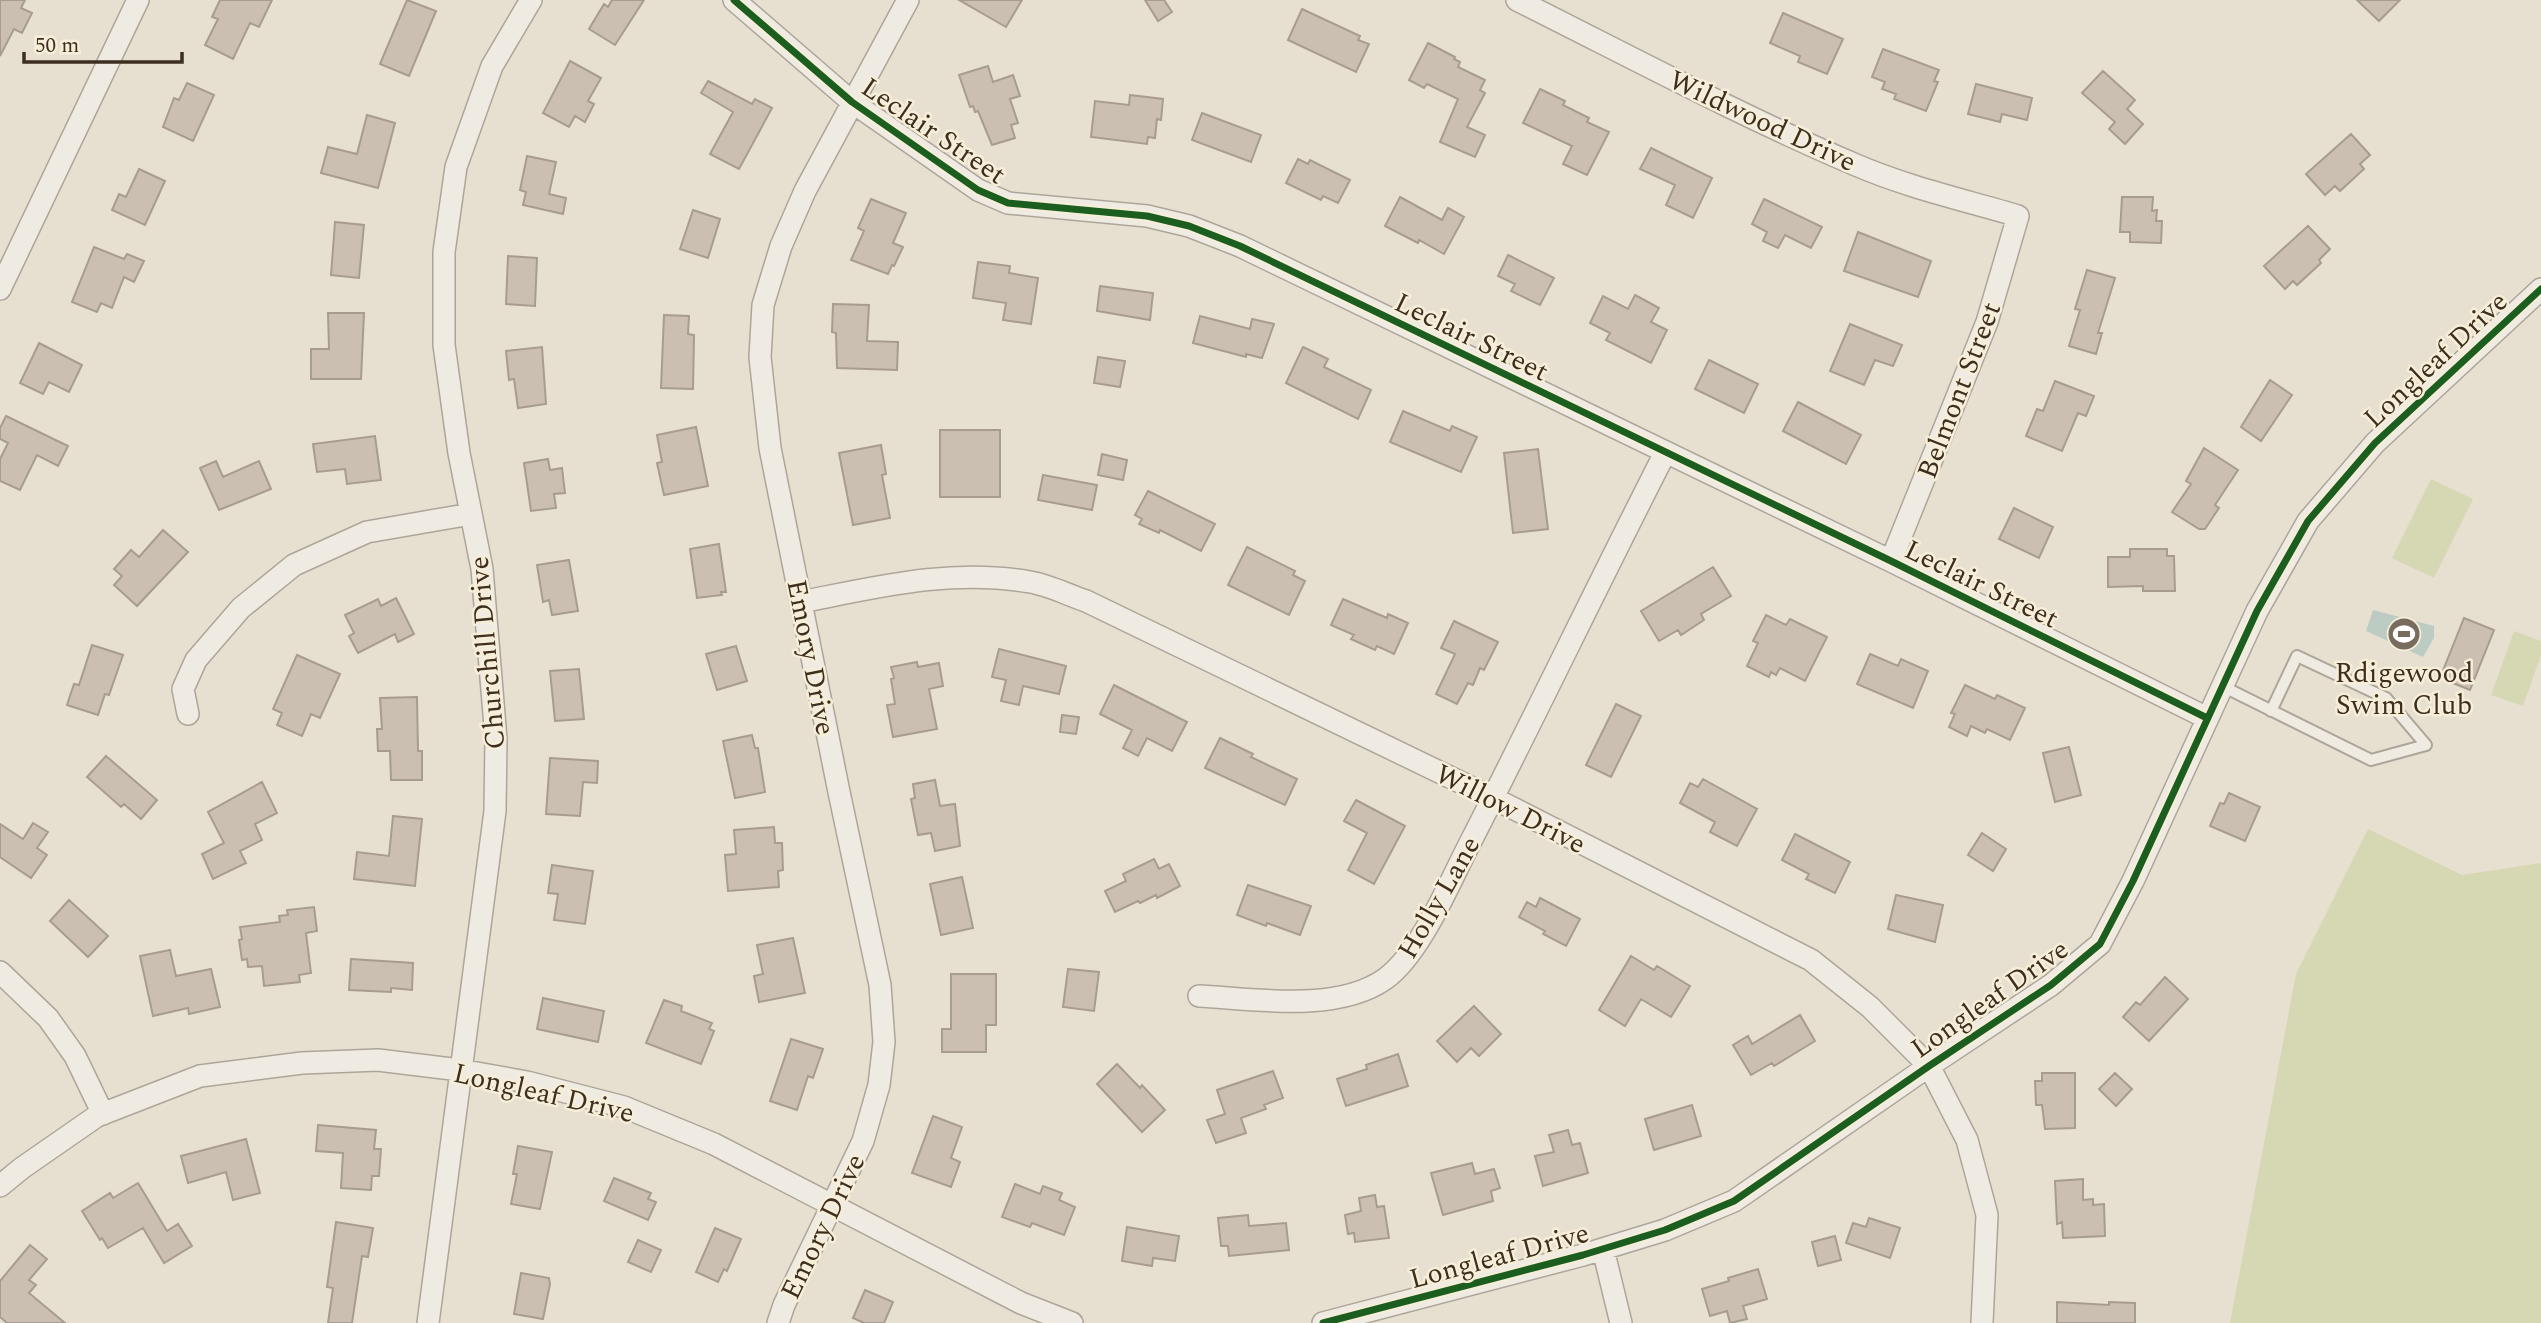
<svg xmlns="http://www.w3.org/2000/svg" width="2541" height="1323" viewBox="0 0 2541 1323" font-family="Spectral,serif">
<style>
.green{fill:#d6d7b3}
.water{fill:#bcccc2}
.building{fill:#cbbfb2;stroke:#a89c90;stroke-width:2}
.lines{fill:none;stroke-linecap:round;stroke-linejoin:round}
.lane-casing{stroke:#ada599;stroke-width:14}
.street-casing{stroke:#ada599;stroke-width:24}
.lane{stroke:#efebe3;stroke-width:10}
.street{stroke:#efebe3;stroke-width:21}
.cycleway-casing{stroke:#f7eed8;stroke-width:11}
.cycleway{stroke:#1b5e20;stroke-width:7}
.labels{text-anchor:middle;stroke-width:5;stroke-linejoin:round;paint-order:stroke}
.street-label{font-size:28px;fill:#3d2e20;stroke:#f7eed8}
.poi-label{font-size:28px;fill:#3d2e20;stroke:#f7eed8}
</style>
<rect width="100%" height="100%" fill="#e7e0d1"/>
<path class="green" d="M2431,479L2473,499L2434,578L2392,558Z
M2514,631L2541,641V655L2523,706L2491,695Z
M2368,829L2462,875L2541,863V1323H2230L2296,974Z"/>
<path class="water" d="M2373,610L2434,626V638L2423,657L2366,631Z"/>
<path class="building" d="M0,0H25L21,8L32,13L22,33L14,29L0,56Z
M220,0H272L259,27L250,23L233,59L205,45L218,19L212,17Z
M407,0L436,11L409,76L380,64Z
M612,0H644L615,45L589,29L604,4L608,7Z
M959,0H1022L1006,27Z
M1145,0H1164L1172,12L1158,21Z
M2357,0H2400L2379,21Z
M1302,9L1360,36L1358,40L1369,44L1356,72L1288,40Z
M1783,13L1843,39L1827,74L1798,62L1800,56L1770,43Z
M1428,43L1455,57L1454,59L1460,62L1458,67L1485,80L1480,90L1485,93L1467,127L1485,135L1475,157L1440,142L1458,99L1427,84L1424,88L1409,80Z
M1883,49L1939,70L1934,81L1938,82L1926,111L1894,99L1896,94L1882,89L1885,82L1872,77Z
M570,61L601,78L588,101L594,104L585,122L575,116L569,127L543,113Z
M988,66L993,82L1013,75L1020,96L1010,99L1018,123L1011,125L1015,138L992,145L978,111L975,112L973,106L970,107L959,75Z
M2103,71L2135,100L2127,109L2143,124L2125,144L2109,129L2115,122L2082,93Z
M708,81L752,104L755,99L772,108L739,169L710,154L733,112L701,93Z
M187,83L214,95L193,141L163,127L174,98L179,100Z
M1976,84L2032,98L2027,120L2002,114L2000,122L1968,114Z
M1540,89L1565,101L1563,105L1589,118L1587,122L1609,132L1587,175L1563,164L1572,146L1523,123Z
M1130,95L1163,99L1161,120L1157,119L1155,138L1148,137L1147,144L1091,137L1095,101L1129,105Z
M1202,113L1261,135L1251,162L1192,140Z
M367,115L395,123L378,188L321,173L328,147L357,154Z
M2351,134L2370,155L2360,164L2364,169L2340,191L2335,186L2325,195L2306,174Z
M1651,148L1712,178L1693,218L1666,205L1675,185L1640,169Z
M527,156L556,162L549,194L566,198L563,214L523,205L526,192L520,190Z
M1298,159L1308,164L1310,160L1350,180L1338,203L1323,196L1321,200L1286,183Z
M139,169L165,181L145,225L112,210L119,194L126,197Z
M1400,197L1442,220L1448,208L1464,217L1444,254L1419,240L1418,243L1385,226Z
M2122,197H2153L2152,211L2157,210L2156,221H2162L2161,243L2130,242V232H2120Z
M871,199L906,213L893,243L903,247L894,266L892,265L888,274L851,260L864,231L858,228Z
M1764,199L1822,227L1811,248L1785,235L1778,248L1763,241L1767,232L1752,224Z
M693,210L720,219L708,258L680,249Z
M335,222L364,225L359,278L331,275Z
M2308,226L2330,249L2319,260L2321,263L2297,285L2293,281L2285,289L2264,266Z
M1858,232L1931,261L1918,297L1844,271Z
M94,247L124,259L127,254L144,261L134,282L124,277L112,308L101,303L97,312L72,302Z
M1508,255L1554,278L1540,305L1511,291L1515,284L1498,276Z
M508,256L537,258L535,306L506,304Z
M978,262L1010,266L1009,273L1038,278L1031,324L1003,320L1006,303L973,298Z
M2087,270L2115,278L2098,333H2102L2096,354L2069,346L2080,310L2075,309Z
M1100,286L1153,293L1150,320L1097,311Z
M1635,295L1659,308L1651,322L1667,330L1651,363L1606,340L1610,333L1590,323L1603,296L1628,309Z
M833,304L869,305L867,341L898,342L897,370L837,368L836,333L832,332Z
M328,313H364L361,379H311V349H329Z
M664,315L689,316L688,334L694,335L693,389L661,388Z
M1200,316L1250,329L1252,319L1274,324L1262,358L1246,354V357L1193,343Z
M1850,324L1902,345L1893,366L1875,360L1864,385L1830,371Z
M39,343L82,365L69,392L49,382L43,394L20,383Z
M542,347L546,404L518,408L514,379L509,380L506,351Z
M1303,347L1328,359L1324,367L1371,390L1358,419L1286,383Z
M1098,357L1125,361L1120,387L1094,383Z
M1709,360L1758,384L1744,413L1695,389Z
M2270,380L2292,395L2261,441L2241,427Z
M2055,381L2094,396L2086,416L2078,413L2062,451L2026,436L2037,409L2043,411Z
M1798,402L1861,435L1846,464L1783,431Z
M1403,411L1450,431L1452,426L1477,437L1461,472L1390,442Z
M6,416L68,446L58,466L37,455L20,490L0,481V459L8,443L0,439V428Z
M696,427L708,486L664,495L657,463L662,462L657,435Z
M940,430H1000V497H940Z
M375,436L381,480L347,484L345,469L317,472L313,444Z
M881,445L886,474L882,475L890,518L853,525L839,453Z
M2204,448L2238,470L2215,505L2219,508L2205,529H2199L2172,512L2191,484L2186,481Z
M1538,449L1548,529L1513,533L1504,453Z
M1102,454L1127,460L1123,480L1098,475Z
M548,459L550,470L562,468L565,493L554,494L556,508L531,511L524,463Z
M216,461L223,477L259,461L271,489L219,510L200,468Z
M1043,475L1097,485L1092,510L1038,500Z
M1148,491L1215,524L1201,551L1160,530L1159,533L1139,524L1142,519L1135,515Z
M2014,508L2053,527L2039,558L1999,539Z
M163,530L188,552L137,606L114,585L122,576L114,569L131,550L139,557Z
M719,544L726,592H721L722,595L697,598L690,549Z
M1247,547L1295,571L1293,575L1305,581L1289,615L1228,585Z
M2130,549H2167V556H2174L2175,591H2143V586L2108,587V557H2130Z
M569,560L578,611L552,615L549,600L543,602L537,565Z
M1713,567L1731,596L1701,614L1704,620L1681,635L1678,630L1659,641L1641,611Z
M396,598L414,634L398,642L395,634L358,653L349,636L354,633L345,615L378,599L381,606Z
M1343,599L1387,618L1388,614L1408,623L1394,654L1377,646L1375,650L1351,639L1354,635L1331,625Z
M1766,615L1786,625L1790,619L1827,637L1805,681L1780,668L1776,675L1771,672L1769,677L1747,666L1758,643L1753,641Z
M2464,618L2494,630L2470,690L2440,678Z
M1454,621L1498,642L1484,670L1480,668L1473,685L1468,683L1457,704L1436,694L1455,654L1441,648Z
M92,645L123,655L109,695L105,694L98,715L67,705L74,684L79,685Z
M736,646L747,681L717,690L706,654Z
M999,649L1066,666L1059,694L1023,686L1019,705L1001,701L1006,680L992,677Z
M1870,654L1898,666L1901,659L1928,671L1913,708L1857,684Z
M297,655L340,674L320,718L311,714L302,736L277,725L282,713L273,709Z
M917,662L918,667L939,663L943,686L929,689L937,729L893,737L887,705L895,704L891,679L894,678L891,667Z
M579,669L584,719L555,721L550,671Z
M1114,685L1187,722L1172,751L1147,738L1138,756L1123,748L1132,730L1100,714Z
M1965,685L1995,699L1997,695L2025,708L2010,740L1987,729L1985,733L1971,726L1967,736L1949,727L1955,714L1951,713Z
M417,697L418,751H422V780H391L390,751H378L377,729H382L380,698Z
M1616,704L1641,716L1611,777L1586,765Z
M1062,715L1079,717L1076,734L1060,732Z
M752,735L755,748H758L765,792L735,798L723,741Z
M1220,738L1253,754L1251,757L1297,779L1285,805L1205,768Z
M2069,747L2081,795L2055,802L2043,753Z
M106,756L157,800L141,819L124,804L121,807L87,777Z
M550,758L598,761L597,783L583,782L580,816L546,814Z
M1703,779L1757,809L1737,846L1710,832L1715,822L1680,803L1690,783L1698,787Z
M935,780L940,806L955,804L960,846L935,851L931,833L918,835L911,799L915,798L913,784Z
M262,782L277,813L255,824L262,840L240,851L246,863L213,879L202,854L224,843L208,812Z
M2229,793L2260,807L2245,841L2210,826L2220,803L2224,804Z
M1356,800L1405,826L1374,884L1348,870L1367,833L1344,821Z
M393,816L422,819L415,886L354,879L357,852L389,856Z
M33,823L48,832L37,848L47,855L31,878L0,857V824L23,839Z
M774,827L775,843H782L783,870L778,871L779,887L728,891L725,855L736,854L734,830Z
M1982,833L2006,849L1993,871L1968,855Z
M1795,834L1850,862L1835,893L1806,879L1809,874L1782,860Z
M1154,859L1159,869L1169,864L1180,886L1157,898L1156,895L1140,903L1138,901L1115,912L1105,891L1126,881L1123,874Z
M552,865L593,871L585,924L554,920L558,894L548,893Z
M962,877L973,928L941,935L930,884Z
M1248,885L1311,906L1300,935L1267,923L1266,926L1237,915Z
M1896,895L1943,905L1935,942L1888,929Z
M1540,898L1580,919L1566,946L1543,934L1545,931L1519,917L1527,902L1536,907Z
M69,900L108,936L88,957L50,921Z
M314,907L317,931L306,933L311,973L299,975L300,982L264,986L262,966L248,967L247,959L242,960L239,940L242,939L240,927L280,922L279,916L288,915L287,910Z
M793,938L805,993L759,1002L754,976L763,974L757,945Z
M170,950L176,976L211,969L220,1007L189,1014L188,1008L153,1016L140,956Z
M1631,956L1654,970L1657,966L1690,986L1671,1017L1641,999L1625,1026L1599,1010Z
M351,959L413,963L412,990L391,988V992L349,990Z
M1068,969L1099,972L1094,1011L1063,1007Z
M951,974H996V1025H986V1052H942V1029H951Z
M2165,977L2188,999L2149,1041L2123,1017L2136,1002L2140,1005Z
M543,998L604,1011L598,1042L537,1029Z
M664,1000L682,1006L681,1011L712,1023L709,1029L714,1031L701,1064L646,1043Z
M1474,1006L1501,1034L1479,1056L1471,1048L1457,1062L1437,1041Z
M1800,1015L1815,1041L1774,1066L1772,1063L1751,1075L1733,1045L1748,1036L1752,1044Z
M791,1039L823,1049L813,1078L808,1076L797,1110L770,1101Z
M1398,1054L1408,1086L1346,1106L1337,1079L1367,1069L1366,1065Z
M1117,1064L1140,1088L1142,1085L1165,1110L1142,1132L1097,1084Z
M1273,1071L1283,1098L1264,1105L1266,1109L1241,1118L1246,1133L1216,1143L1207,1120L1225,1114L1217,1090Z
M2042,1073H2075V1128L2045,1129L2042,1105H2036L2035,1081H2042Z
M2115,1073L2132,1089L2116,1106L2099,1089Z
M1692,1105L1701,1136L1654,1150L1645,1119Z
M933,1116L962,1127L951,1158L960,1162L951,1187L912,1173Z
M318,1125L376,1130L374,1149H381L379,1176H372L371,1190L341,1188L343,1153L316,1151Z
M1568,1130L1572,1145L1580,1143L1588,1173L1543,1186L1535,1156L1554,1152L1549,1135Z
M246,1139L260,1193L233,1200L226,1172L188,1183L181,1156Z
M518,1146L552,1152L540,1209L511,1204L517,1174H513Z
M1472,1163L1475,1174L1494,1169L1500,1188L1491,1191L1493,1201L1443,1215L1431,1173Z
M614,1178L651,1193L648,1199L656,1202L648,1220L604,1201Z
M2083,1179V1200L2093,1199V1205L2104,1204L2105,1236L2063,1238L2062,1222L2057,1224L2055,1181Z
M138,1183L167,1231L178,1224L192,1246L164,1263L143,1228L108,1248L102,1238L100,1240L82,1211L110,1193L113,1198Z
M1015,1184L1040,1194L1043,1186L1062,1193L1059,1200L1075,1207L1064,1235L1032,1223L1030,1227L1002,1217Z
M1375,1195L1377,1207L1384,1206L1389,1238L1355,1242L1354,1233L1348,1234L1345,1215L1361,1211L1359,1198Z
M1248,1215L1249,1226L1286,1223L1289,1250L1229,1256L1228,1246H1221L1218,1218Z
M1869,1218L1900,1228L1890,1258L1846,1243L1853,1223L1866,1227Z
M336,1222L373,1228L368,1257L362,1256L352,1323H328L333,1288L327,1287Z
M1127,1227L1179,1236L1175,1261L1153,1258L1152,1266L1122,1261Z
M715,1228L741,1239L727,1271L724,1269L718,1282L696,1272Z
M1835,1236L1841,1260L1818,1266L1812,1242Z
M638,1240L661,1250L651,1272L628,1262Z
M30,1245L47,1259L29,1280L36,1285L29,1293L65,1323H7L0,1317V1281Z
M1758,1269L1767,1299L1743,1306L1747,1319L1730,1323L1727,1311L1710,1316L1702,1289L1729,1281L1728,1278Z
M521,1273L549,1278L550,1284L543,1319L514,1314Z
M865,1290L893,1302L884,1323H864L853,1318Z
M2057,1302L2109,1305V1302L2135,1303V1323H2057Z"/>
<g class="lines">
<defs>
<path id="lane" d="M2222,686L2371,760L2426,745L2386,698L2297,656L2271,711"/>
<path id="street" d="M734,0L852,102L978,190L1008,203L1147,216L1189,226L1240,246L1891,561L2207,718
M1517,0C1629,56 1741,116 1856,165C1907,187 1964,200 2018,216L1987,322L1891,561
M0,289L138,0
M801,602C877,587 952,568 1030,582C1049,585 1068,595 1086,601L1493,798L1811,960L1870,1007L1929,1066L1967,1140L1987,1215L1982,1323
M188,714L183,689L196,660L241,608L294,565L367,532L471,514
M0,972L48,1018L75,1056L103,1114
M1199,996C1254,999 1337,1013 1385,979C1421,953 1450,881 1471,841C1537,712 1599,582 1665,453
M0,1186L22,1168L97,1116L200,1076L302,1063L378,1060L460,1070L527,1082L624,1107L714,1144L1021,1303L1072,1323
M1603,1249L1621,1323
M428,1323L495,811L496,739L482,569L459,453L444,345V252L456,167L492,66L531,0
M778,1323L784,1305L863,1141L879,1085L884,1042L880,985L839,792L770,448L760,357L763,305L781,246L805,191L908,0
M1323,1323L1583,1255L1665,1230L1734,1201L1929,1066L2051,985L2100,944L2133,881L2257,611L2308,521L2375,443L2541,289"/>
</defs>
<use href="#lane" class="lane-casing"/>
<use href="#street" class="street-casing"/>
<use href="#lane" class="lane"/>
<use href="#street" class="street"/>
<defs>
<path id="cycleway" d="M734,0L852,102L978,190L1008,203L1147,216L1189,226L1240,246L1891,561L2207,718
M1323,1323L1583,1255L1665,1230L1734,1201L1929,1066L2051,985L2100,944L2133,881L2257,611L2308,521L2375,443L2541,289"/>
</defs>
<use href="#cycleway" class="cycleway-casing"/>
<use href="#cycleway" class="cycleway"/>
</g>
<defs>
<symbol id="stadium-disc" viewBox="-11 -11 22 22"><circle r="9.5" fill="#786c5e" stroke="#f7eed8"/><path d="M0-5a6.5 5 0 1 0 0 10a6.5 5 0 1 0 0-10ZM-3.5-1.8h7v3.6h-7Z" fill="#fff"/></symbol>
</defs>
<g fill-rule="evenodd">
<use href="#stadium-disc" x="2385" y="615" width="38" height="38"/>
</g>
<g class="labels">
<g class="street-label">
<text transform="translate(1763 120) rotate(25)" y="10">Wildwood Drive</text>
<text transform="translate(934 130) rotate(34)" y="10">Leclair Street</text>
<text transform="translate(1472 336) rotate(26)" y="10">Leclair Street</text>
<text transform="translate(2435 359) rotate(-43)" y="10">Longleaf Drive</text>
<text transform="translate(1958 390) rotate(-69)" y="10">Belmont Street</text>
<text transform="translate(1982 583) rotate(26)" y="10">Leclair Street</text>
<text transform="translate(486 653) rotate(-95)" y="10">Churchill Drive</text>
<text transform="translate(812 657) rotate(79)" y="10">Emory Drive</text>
<text transform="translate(1511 808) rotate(27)" y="10">Willow Drive</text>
<text transform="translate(1438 897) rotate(-60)" y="10">Holly Lane</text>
<text transform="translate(1989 998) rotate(-35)" y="10">Longleaf Drive</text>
<text transform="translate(544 1092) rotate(13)" y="10">Longleaf Drive</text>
<text transform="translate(822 1226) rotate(-64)" y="10">Emory Drive</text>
<text transform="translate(1499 1255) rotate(-15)" y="10">Longleaf Drive</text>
</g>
<g class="poi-label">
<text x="2404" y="682">Rdigewood<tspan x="2404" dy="32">Swim Club</tspan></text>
</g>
</g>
<path d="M24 52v10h158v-10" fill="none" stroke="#3d2e20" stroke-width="3.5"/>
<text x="35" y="52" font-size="21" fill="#3d2e20" stroke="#f7eed8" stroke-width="5" paint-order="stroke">50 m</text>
</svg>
